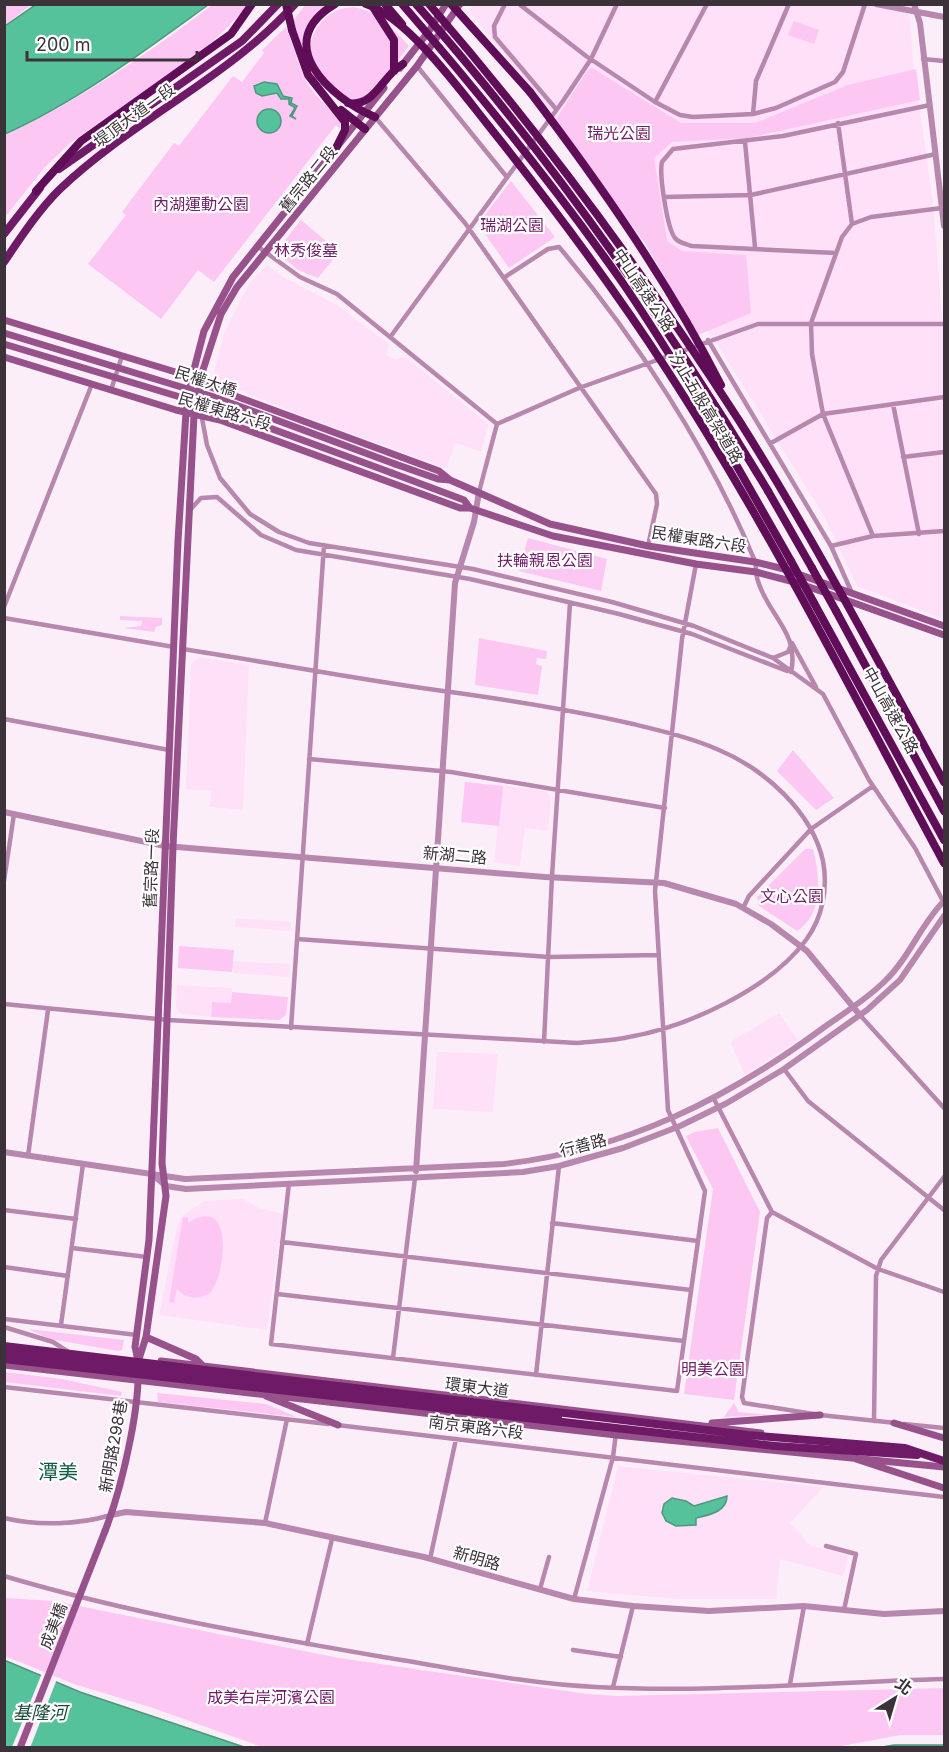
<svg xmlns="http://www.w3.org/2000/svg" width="949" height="1752" viewBox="0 0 949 1752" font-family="Inter,'Noto Sans TC',sans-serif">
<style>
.built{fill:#fee0f8}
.green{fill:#fcc7f2}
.water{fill:#56c29b;stroke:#4e977e;stroke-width:1.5}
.pier{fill:#fceef9}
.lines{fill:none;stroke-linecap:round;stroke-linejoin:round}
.minor{stroke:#b787ae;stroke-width:4.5}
.tertiary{stroke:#b787ae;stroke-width:6}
.secondary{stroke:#97528c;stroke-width:7}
.trunk{stroke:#6e1a66;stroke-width:8}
.motorway{stroke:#5f0d57;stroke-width:8}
.secondary-bridge{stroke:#97528c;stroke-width:7}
.trunk-bridge{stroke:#6e1a66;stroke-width:8}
.motorway-bridge{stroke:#5f0d57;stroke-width:8}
.labels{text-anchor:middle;stroke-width:4.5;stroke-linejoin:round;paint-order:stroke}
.street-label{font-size:16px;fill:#3c333a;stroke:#fff}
.park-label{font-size:16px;fill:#73206a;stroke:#fff}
.water-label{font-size:18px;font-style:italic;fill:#1c4939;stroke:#fff}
.quarter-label{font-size:20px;fill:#0f5a43;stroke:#fff}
</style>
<rect width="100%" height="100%" fill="#fceef9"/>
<path class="built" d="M472,4L906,5L910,19L913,61L933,202L944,343V619L857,586L824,516L719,347L550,111L470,13Z
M267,265L284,277L337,305L389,344L386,355L396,360L401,357L407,358L488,424L481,452L456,443L446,468L298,414L212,379L225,331L249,284Z
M200,657L249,665L243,810L210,807L211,791L186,789L191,664Z
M503,785L546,791L551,797L548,831L525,828L520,866L494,862Z
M236,918L291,922V931L235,927Z
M232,961L290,964L289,977L233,973Z
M177,985L232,988L231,1003L212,1002L211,1017L181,1014L176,1008Z
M779,1013L798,1040L745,1075L730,1042Z
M437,1052L498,1054L493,1112L433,1109Z
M243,1199L259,1208L283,1214L267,1330L159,1315L177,1226L182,1216L204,1201Z
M618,1466L823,1487L790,1523L811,1546L849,1555L843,1576L780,1559L776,1599H677L587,1591Z"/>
<path class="green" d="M5,4H31V5L5,25Z
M212,5H250L204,50L70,143L45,167L5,217L4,136C78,101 148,54 212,5Z
M305,5H336L316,18L302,57L293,21Z
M353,7C378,11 392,28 409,46L374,92L357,105L324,82L309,48C315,26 328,8 353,7Z
M794,21L819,30L814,44L788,35Z
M286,27C304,74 299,83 340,118V129L336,125L214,282L198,270L161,319L88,264L126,215L122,212L174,143L179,146L233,76L242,82L264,53L262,50Z
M592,68L681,123H755L848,85L916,69L920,100L747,138L672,142L654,158L667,241L682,251L746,255L751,313L698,335L645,243L555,121L587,71Z
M511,181L555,237L509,268L478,224Z
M301,220L339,252L318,278L298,270L279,254L280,247Z
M528,538L607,559L601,591L519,571Z
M120,616L162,618V625L156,627L154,632L123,628L141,626L142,621L120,620Z
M479,638L547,651L546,659L537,658L536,664L542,666L538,695L475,685Z
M793,750L834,798L816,810L777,771Z
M465,782L503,786L499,826L461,822Z
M805,849H813C820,876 824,914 797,931L759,906L757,897Z
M179,946L234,950L232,972L178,968Z
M232,992L288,997L286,1015L279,1020L211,1017L212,1002L231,1003Z
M718,1128L760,1212L734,1400L684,1394L713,1189L686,1136L695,1132Z
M183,1217L188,1218V1223C234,1193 227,1272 210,1293C198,1300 186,1299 177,1289L174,1303L169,1302Z
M28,1329L124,1340L122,1350L118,1351L50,1339Z
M5,1372L62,1379L122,1392L121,1396L5,1382Z
M157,1393L266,1404L297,1417L158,1402Z
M734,1403L739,1412L769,1415L724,1417Z
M4,1598L54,1601L339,1658L587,1694L617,1696L944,1688V1735H901L831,1748L262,1747L153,1708L74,1684L5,1656Z"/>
<path class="water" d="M35,5V4L208,5C143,52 78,101 5,134V26Z
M264,82L277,84L283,96L292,98L291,103L297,106L292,116L296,119L290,116L295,108L289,104V99H281L277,93L262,96L256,93L254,86Z
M257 121a12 12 0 1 1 24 0a12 12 0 1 1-24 0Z
M727,1496C727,1512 709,1515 696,1518V1525L676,1526L666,1521L662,1513L664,1504L672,1498L686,1501L694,1506Z
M4,1660L80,1692L244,1747H5Z
M894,1745H944V1747H882Z"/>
<path class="pier" d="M42,1673L57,1679L30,1748L12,1747Z"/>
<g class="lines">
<path class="minor" d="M505,4L494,26L495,37L556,109
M519,4L586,56L655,102
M707,4L655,102L680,115L693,117L753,114L776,108L835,82L843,72L865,4
M923,59L944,61
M417,66L506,176
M753,114L756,81L789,4
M375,117L465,223L656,494L657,504L648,546
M838,123L852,224
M745,142L755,247
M665,197L751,195L936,154
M257,246L300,277L337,294L497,424
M836,253L692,246C686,244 679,243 675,238C667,228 659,174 662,162L673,149L783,136L930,105
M505,277L548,249L559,247C634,335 710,452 754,559C757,566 755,574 758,581C768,615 800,633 791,672
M391,336L563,101L591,59L617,4
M708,340L831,546L852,593
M111,390L122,356
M199,402L207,445L220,478L250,514L279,532L309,543L473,569L612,602L694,626L773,658L823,694L869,780L915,848L944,903
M893,404L919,534
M497,424L579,388L758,324H944
M771,443L823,414L944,397
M903,457L944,452
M479,492L497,424
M190,510L201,498L217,497L261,535L296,550L470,579L619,614L692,634L787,671
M873,536L823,414L812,354L811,323L842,237L852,224L871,217L942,208
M831,546L873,536L944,531
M4,607L92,384
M4,618L174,647
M773,658L788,652L792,643L816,687
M4,719L169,750
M309,759L451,772L665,808
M4,881L14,814
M743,908L749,896L811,829L873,786
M297,939L549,957L657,955
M4,1004L168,1020L577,1043C594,1041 612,1041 629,1037C687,1027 770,989 806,940C823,917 828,888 823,861C812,811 764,769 719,750C692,738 662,731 633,724C568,709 503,699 436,690C351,678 267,662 182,649
M859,1014L944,1108
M291,1028L324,545
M544,1042L552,876L570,603
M784,1069L808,1101L944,1210
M714,1099L772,1212L878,1269L944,1292
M28,1156L48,1010
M289,1183L271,1344L677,1391L705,1191L668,1110L655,891L682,639L696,564
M4,1210L76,1219
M772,1212L767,1218L742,1397L744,1403L820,1415L896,1423
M552,1223L698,1241
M282,1242L691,1290
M72,1248L147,1257
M4,1267L68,1276
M277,1294L684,1341
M4,1319L137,1335
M61,1325L83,1164
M4,1327L53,1342L67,1351
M393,1358L415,1178
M536,1375L559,1166
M4,1387L328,1424
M874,1421L876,1276L881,1260L944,1177
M904,1424L944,1428
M337,1425L944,1497
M4,1518C38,1526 78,1525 111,1515
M265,1523L287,1419
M826,1546L856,1554L844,1610
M430,1559L456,1439
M4,1576C128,1613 256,1635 383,1657C453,1668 525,1684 596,1687C711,1693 829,1682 944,1679
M540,1589L549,1557
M574,1599L613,1457L616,1433
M307,1644L332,1539
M573,1650L621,1657
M790,1684L804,1606
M613,1687L633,1606"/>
<path class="tertiary" d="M876,4L944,17
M914,4L920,23L944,226
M4,812L165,846L545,877L664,883L736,904L771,924L807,951L859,1014
M4,1152L185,1179L504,1164C625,1150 727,1099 823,1028C844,1013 867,999 885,981C909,958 921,924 944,901
M416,1171L455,583L474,522L479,492
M154,1176L166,1186L186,1189L523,1172L559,1166L623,1148L680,1126L727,1103L784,1069L867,1010L900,980L944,916
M111,1515L126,1512L265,1523L424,1557L574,1599L633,1606L709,1611L804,1606L884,1614L944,1611"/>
<path class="secondary" d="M400,68L429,31L446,4
M4,320L192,377L200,383L439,471L450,480
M4,357L176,410L220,420L460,508H470L553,536L696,564L756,572L798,583L944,635
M395,464L438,479L450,480L550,524L648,546L755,562L784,569L944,626
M392,473L464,500L470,508
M146,1337L196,1359L203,1366
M139,1359L146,1337L166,1196L162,1163L173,846L194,415L203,370L221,314L237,287L417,66L460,4
M161,1361L761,1433
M4,1365L616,1435L944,1467
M266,1396L338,1425
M712,1423L820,1415
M894,1423L944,1438
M856,1459L944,1488
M105,1531C121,1490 147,1387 135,1347L149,1240L178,541L186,412L192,377L204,331L233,277L384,88"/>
<path class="trunk" d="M59,169L242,41L278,4
M4,234L40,188
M4,262C21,237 38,211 59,190C132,120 227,79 295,4
M4,1353L339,1392
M775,1446L917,1455"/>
<path class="motorway" d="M335,4C270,43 330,98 375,117
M385,4L402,24
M451,4L530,92
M373,7L394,40V71
M292,30L308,75L345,122V130L336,148
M348,103C375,108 383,74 403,64
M341,110L365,129
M36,191L81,141L231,34L252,4
M718,433L791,561
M768,491L812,568
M814,603L944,840
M836,611L944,811"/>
<path class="secondary-bridge" d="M4,333L214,397L395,464
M4,344L210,406L392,473
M20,1748L105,1531"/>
<path class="trunk-bridge" d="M4,1346L748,1435L905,1448L944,1461
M4,1359L775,1446
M339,1392L558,1417"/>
<path class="motorway-bridge" d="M286,4L292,30
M366,4C408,18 460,90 488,125C551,204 612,285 667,370C769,527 855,698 944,863
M402,4C479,93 553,184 620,279C655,329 686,382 718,433
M416,4C549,155 665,319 768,491
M429,4C543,136 646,276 740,422C814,539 878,661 944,782
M530,92C600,184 668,281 721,385
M791,561L814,603
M812,568L836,611"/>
</g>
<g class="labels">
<g class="street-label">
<text transform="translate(134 115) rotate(-36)" y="6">堤頂大道一段</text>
<text transform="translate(308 179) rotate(-51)" y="6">舊宗路二段</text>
<text transform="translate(644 290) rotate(56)" y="6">中山高速公路</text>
<text transform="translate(206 381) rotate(18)" y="6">民權大橋</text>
<text transform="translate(706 407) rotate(59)" y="6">汐止五股高架道路</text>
<text transform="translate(225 411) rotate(17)" y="6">民權東路六段</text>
<text transform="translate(699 539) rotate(9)" y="6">民權東路六段</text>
<text transform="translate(891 710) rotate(61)" y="6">中山高速公路</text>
<text transform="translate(455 855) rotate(5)" y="6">新湖二路</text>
<text transform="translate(151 868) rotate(-88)" y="6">舊宗路一段</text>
<text transform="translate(583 1145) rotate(-15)" y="6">行善路</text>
<text transform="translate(477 1387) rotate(7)" y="6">環東大道</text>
<text transform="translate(476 1427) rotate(7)" y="6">南京東路六段</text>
<text transform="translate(113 1446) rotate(-80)" y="6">新明路298巷</text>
<text transform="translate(477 1558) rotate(16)" y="6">新明路</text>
<text transform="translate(53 1626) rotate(-69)" y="6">成美橋</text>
</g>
<g class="park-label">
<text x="619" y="139">瑞光公園</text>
<text x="201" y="210">內湖運動公園</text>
<text x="512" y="231">瑞湖公園</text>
<text x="306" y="256">林秀俊墓</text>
<text x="545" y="566">扶輪親恩公園</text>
<text x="792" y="902">文心公園</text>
<text x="713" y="1375">明美公園</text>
<text x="271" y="1703">成美右岸河濱公園</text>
</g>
<g class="water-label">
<text x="40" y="1719">基隆河</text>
</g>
<g class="quarter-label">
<text x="58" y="1479">潭美</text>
</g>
</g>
<rect width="949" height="1752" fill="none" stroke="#3c333a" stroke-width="12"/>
<g transform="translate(895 1698) rotate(37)" stroke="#ffffff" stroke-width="4.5" paint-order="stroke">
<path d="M0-4.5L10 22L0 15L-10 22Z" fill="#3c333a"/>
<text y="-9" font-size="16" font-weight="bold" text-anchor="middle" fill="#3c333a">北</text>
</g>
<path d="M27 51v9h170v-9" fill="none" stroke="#3c333a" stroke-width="3"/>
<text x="36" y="51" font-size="18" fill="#3c333a" stroke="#ffffff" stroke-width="4.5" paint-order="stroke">200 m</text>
</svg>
